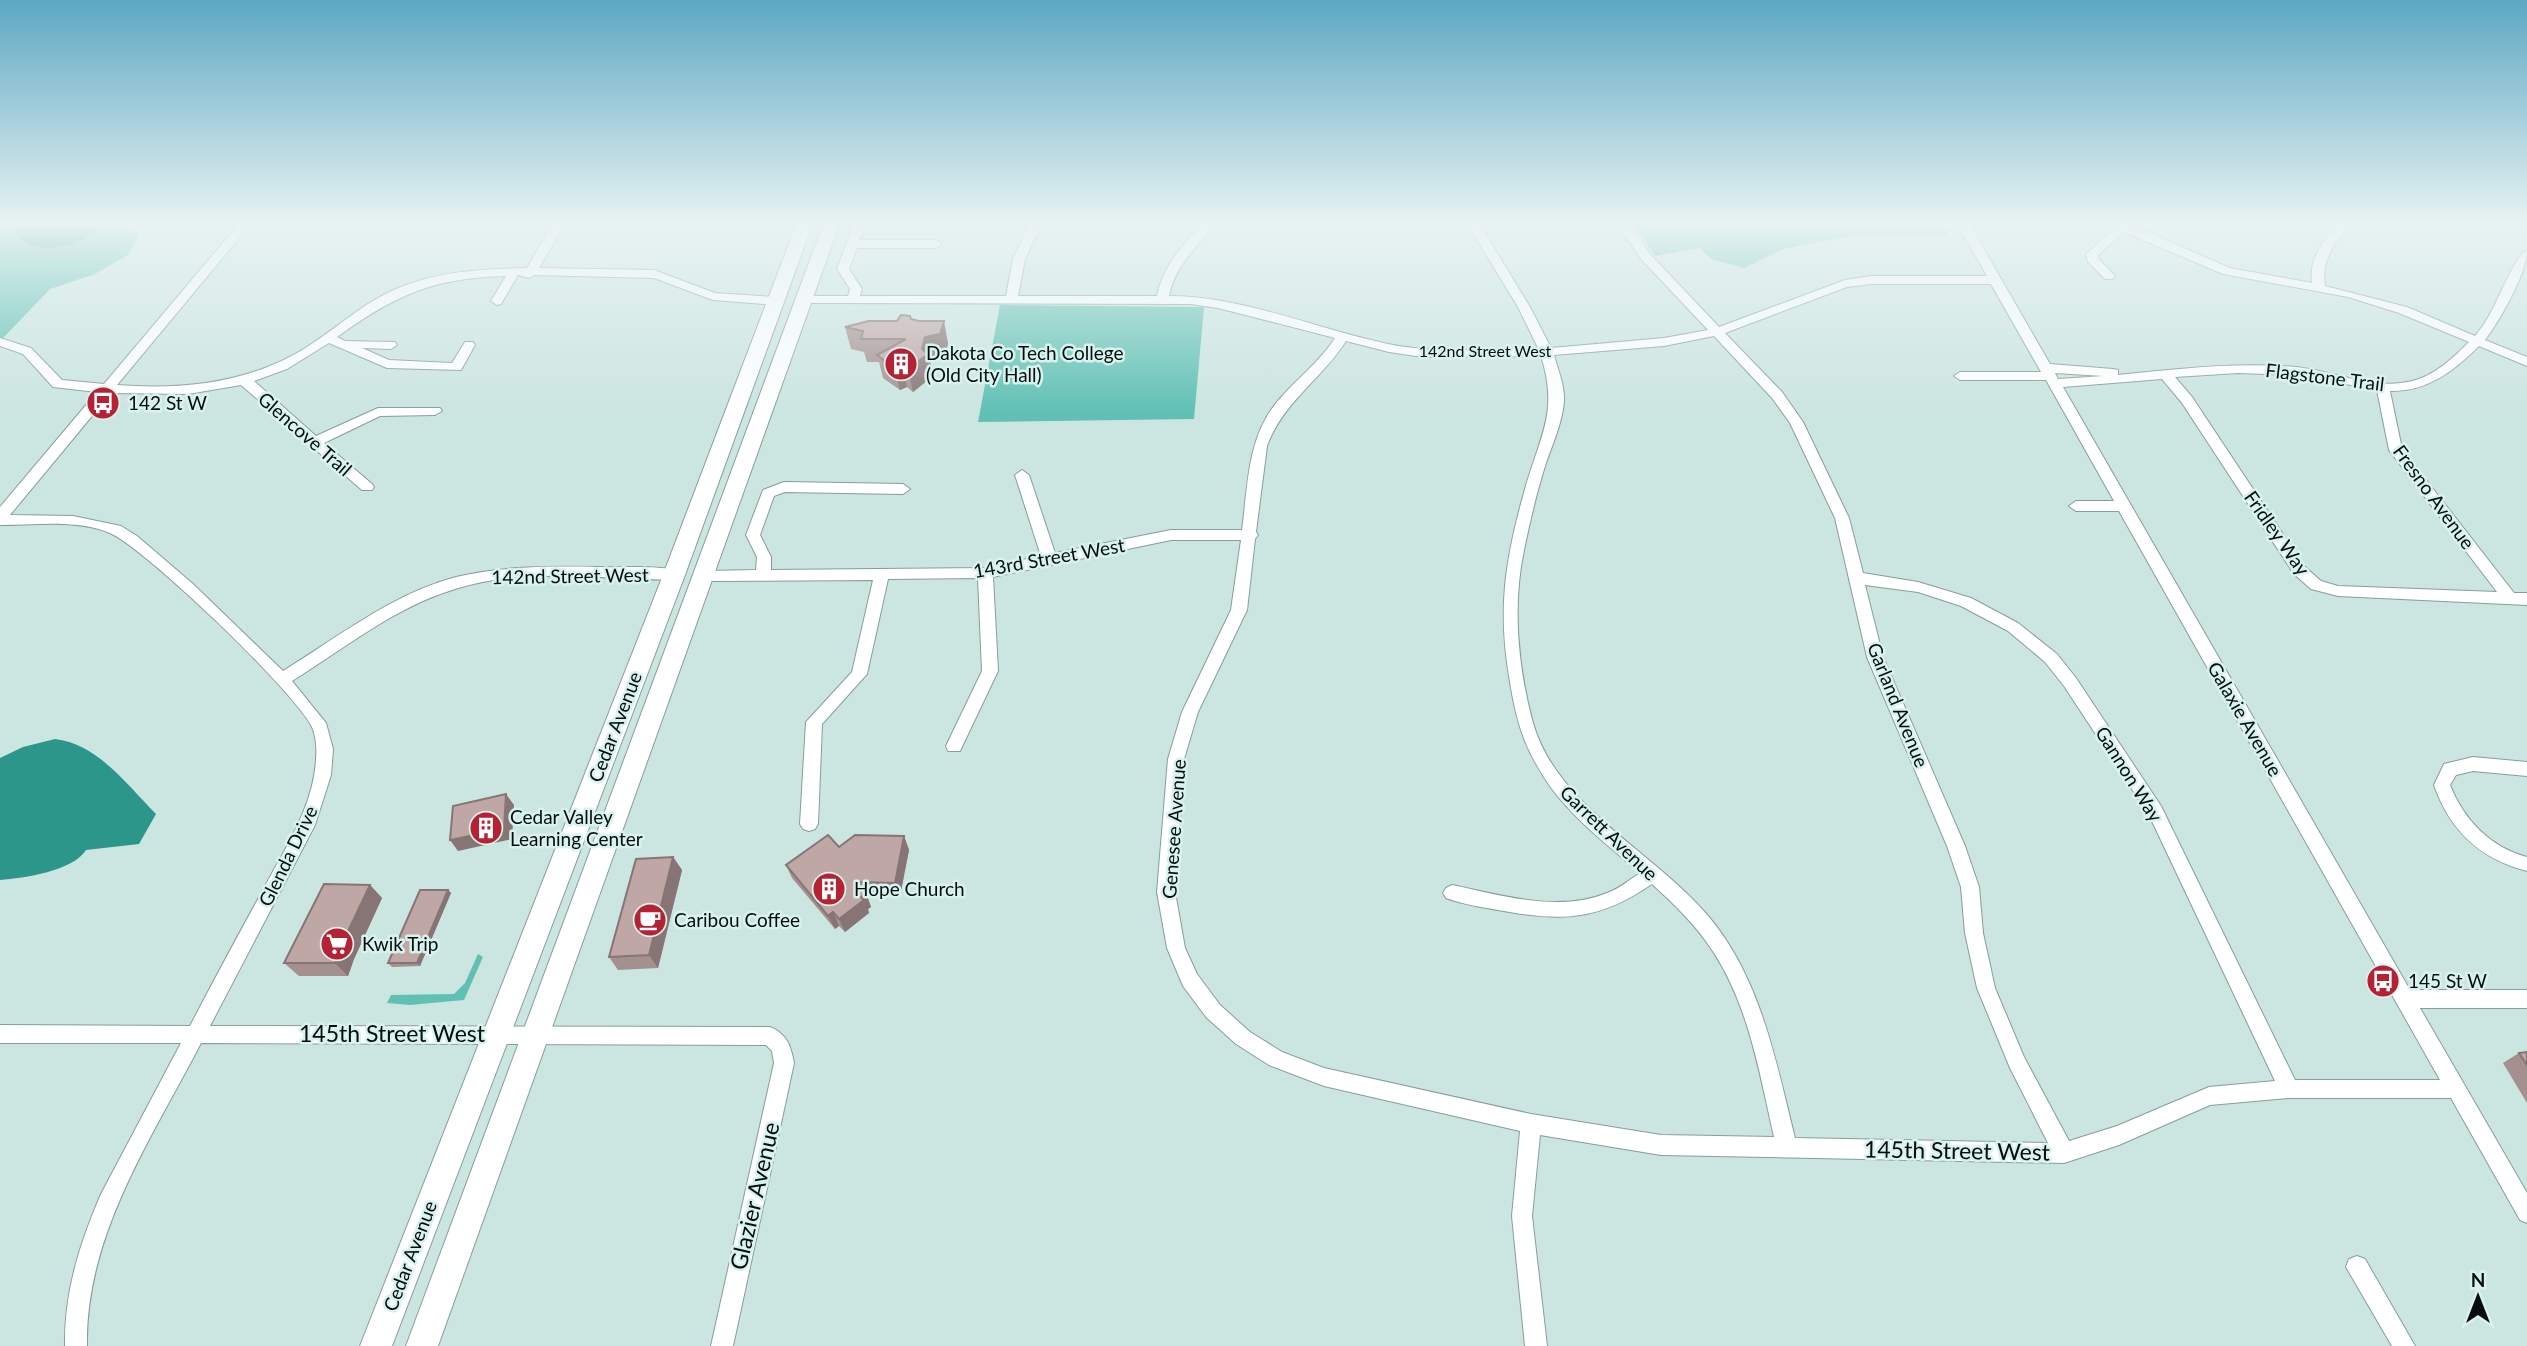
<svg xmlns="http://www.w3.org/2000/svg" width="2527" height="1346" viewBox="0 0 2527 1346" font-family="Lato,sans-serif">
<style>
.green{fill:#60c0b4}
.water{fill:#2c968b}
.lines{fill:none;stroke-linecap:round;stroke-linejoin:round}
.minor-casing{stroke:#869e9a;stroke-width:2}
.highway-casing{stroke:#869e9a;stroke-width:2}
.minor{fill:#fff;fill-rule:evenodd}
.highway{fill:#fff;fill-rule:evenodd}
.wall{fill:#a4908f}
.shaded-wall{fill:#867574}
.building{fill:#bfa7a6;stroke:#867574;stroke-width:2}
.labels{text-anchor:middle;stroke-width:5;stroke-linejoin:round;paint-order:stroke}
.far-street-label{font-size:16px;fill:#050d0c;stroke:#d8f3ee}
.poi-label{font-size:19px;fill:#050d0c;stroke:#d8f3ee;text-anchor:start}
.street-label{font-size:19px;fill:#050d0c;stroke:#d8f3ee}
.near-street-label{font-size:23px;fill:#050d0c;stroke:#d8f3ee}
</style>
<rect width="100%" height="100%" fill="#cbe5e1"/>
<path class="green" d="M0,225H126L125,228L139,235L128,255L95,274L50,289L3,338H0Z
M1634,225H1943L1949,235H1855L1783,249L1744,268L1711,259L1700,248L1655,256Z
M1000,305L1204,307L1194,419L978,422Z
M478,954L483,957L464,1000L410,1005L387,1003L391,995L454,994L465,983Z"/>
<path class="water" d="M13,225H101C85,248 21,262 13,225Z
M55,739C98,744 127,785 156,814L139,844L86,850C73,871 24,878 0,880V758L23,747Z"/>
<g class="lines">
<defs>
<path id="minor" d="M238,225H250L117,385C183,390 250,383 307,347C337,328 363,303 396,289C437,271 483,269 527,268L552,225H564L539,268L654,270L715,293L775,297L781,301L775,305L713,300L654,278L534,275L529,278L518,275L501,304L497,305L491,301L506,276C433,278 395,295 337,337L345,341L395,342L397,345L391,349L362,348L389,360L452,363L465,342H473L475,345L461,370L387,368L329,343L287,369L254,381L316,436L378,408H440L442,411L435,415L380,416L324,443L372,484L374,487L372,490H362L241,385L188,394L111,393L10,515L73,516L121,526L137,536L193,584L283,671C338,637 392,594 456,577C503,566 551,566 599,567C623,568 658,565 679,571L681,575L674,580C603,579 524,567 455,589C395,607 345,648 292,681L326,723L333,749L331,775L315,825L210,1026L770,1027C787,1034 791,1046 794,1063L733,1346H711L774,1063L772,1051L766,1045L201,1043C152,1138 85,1235 87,1346H65C64,1292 80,1243 101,1194L181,1043H0V1025L190,1026C214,980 238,935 263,890C284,850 314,806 316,759C317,748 316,737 312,727C295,692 146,549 110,533C78,519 35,525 0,525V507L97,392L53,387L23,354L0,346V338L31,348L62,380L104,384Z
M853,225H865L859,240H936L942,244L936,248H857L849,269L862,289L860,296H1006L1013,259L1029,225H1041L1025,259L1018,296H1157C1163,267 1181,246 1202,225H1214C1196,249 1175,265 1169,296C1243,296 1316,329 1388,344C1437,354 1489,349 1538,348L1518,307L1468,225H1480L1530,307L1551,348L1664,338L1708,330L1642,260L1618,225H1630L1650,254L1719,327L1845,280L1871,276H1987L1958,225H1970L2050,364L2113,369L2118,370V375C2177,369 2236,362 2295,367C2333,370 2373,391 2412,381C2434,376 2453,358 2469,342L2399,313L2348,297L2223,274L2124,232L2098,255V258L2115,276L2113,279H2105L2088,262L2086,254L2115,228L2112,225H2131L2230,268L2312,283C2309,259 2322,243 2336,225H2348C2334,246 2321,259 2325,286L2407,307L2475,336C2497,311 2503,278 2523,252L2527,251C2527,273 2499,322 2485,340L2527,357V366L2479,346C2454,371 2427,392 2390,391L2402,449L2514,593H2527V605L2338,596L2311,589L2294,574L2182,403L2162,379L2063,387L2410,990H2527V1008H2420L2527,1193V1223L2520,1220L2451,1098H2289L2210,1105L2119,1145L2064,1163L1661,1155L1540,1135L1532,1216L1547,1346H1525L1512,1216L1520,1131L1324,1086L1269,1065L1236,1044L1206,1017L1183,986L1167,948L1157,892L1168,759L1182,712L1231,610L1241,540H1171L993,577L998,671L960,751H948L946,746L982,671L978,578L888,579L867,674L822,724L818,824L815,829L809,831L803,829L800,824L806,722L852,672L873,580L705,581L698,576L705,571L756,570L757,557L746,535L763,490L784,482L903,484L910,489L903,494L785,492L774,496L760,535L771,557V570L985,568L1041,556L1015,475L1022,470L1029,475L1055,553L1171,530H1242C1248,486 1247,438 1277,402C1296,379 1319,363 1335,338L1218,308L1191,304L798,303V297L802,296H848L850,289L837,269ZM1871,284H1991L2041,372H1960L1954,376L1960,380H2046L2114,501H2076L2069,506L2076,511H2119L2440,1080H2295L2161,806L2076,678L2057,654L2018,623L1971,598L1918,582L1863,573L1849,518L1803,422L1782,392L1725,333L1847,287ZM1714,336L1772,398L1790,423L1835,518L1867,657L1947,846L1961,887L1965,933L1977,988L2010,1068L2048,1143L1795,1138C1776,1062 1761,979 1709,917C1657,854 1557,807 1533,723C1518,668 1512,606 1524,550C1530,521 1537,491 1546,463C1553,443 1562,423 1564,402C1565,386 1558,370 1554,355L1664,346ZM1346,341L1389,352L1423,357L1541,356C1559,412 1540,436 1525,489C1505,560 1497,609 1510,682C1517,726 1526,752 1552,789C1576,821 1610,847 1640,873C1629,880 1619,889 1607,893C1558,913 1501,895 1452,885L1446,888L1443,893L1446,898C1462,904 1481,907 1498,910C1562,922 1598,921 1652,884C1675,905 1697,926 1714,953C1749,1007 1760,1075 1774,1137L1661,1135L1531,1114L1324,1068L1282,1052L1250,1032L1220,1005L1197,974L1185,948L1175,892L1184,759L1198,712L1247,610L1255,539L1258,535L1256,532L1267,446C1283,402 1322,379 1346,341ZM2055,373L2103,376L2058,379ZM2238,373L2299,375L2377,390L2389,450L2497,592L2338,586L2321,581L2304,566L2192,397L2175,377ZM1865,585L1918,592L1961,606L2008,631L2045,662L2064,686L2149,815L2275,1081L2209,1087L2117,1126L2069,1141L2024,1057L1995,988L1983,933L1979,887L1965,846L1883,657Z
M2473,757L2527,762V776L2473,771L2456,775L2450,785C2464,820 2490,847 2527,857V871C2480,859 2450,831 2434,785L2444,764Z
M2357,1256L2365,1259L2415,1346H2392L2346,1267L2349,1259Z"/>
<path id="highway" d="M796,225H812L685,575L392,1346H360L663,575Z
M823,225H839L438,1346H406Z"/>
</defs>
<use href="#minor" class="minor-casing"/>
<use href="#highway" class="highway-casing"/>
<use href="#minor" class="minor"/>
<use href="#highway" class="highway"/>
</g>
<path class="wall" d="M911,319L948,343L945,356L930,359V362L933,376L913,392L907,387L900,390L883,378L879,362H867L864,352L851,349L845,327Z
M904,836L909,850L900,896H867L871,907L868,909L869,913L845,932L839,926L835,929L792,878L786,865L839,847Z
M673,857L682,870L658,968L618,970L609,957Z
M370,885L382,898L354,959L348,976H299L284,963Z
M448,890L451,893L420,966L392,967L388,963Z
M2527,1052V1103L2503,1063L2519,1053Z"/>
<path class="shaded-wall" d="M944,321L948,343L945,356L930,359V362L933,376L913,392L908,369L922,349L925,337Z
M901,365L907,387L900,390L894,368Z
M506,794L514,805L512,839L458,851L450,840Z
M904,836L909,850L900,896L895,883Z
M673,857L682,870L658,968L649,955Z
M370,885L382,898L354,959L348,976L335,963L341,946Z
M448,890L451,893L420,966L417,963Z
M866,893L871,907L868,909L869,913L845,932L839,919Z
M833,912L839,926L835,929L828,916Z"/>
<path class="building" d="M901,315L910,316L911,319L919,321H944L940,334L925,337L922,349L928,354L908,369L901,365L894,368L877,355L906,339H861L863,331L845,327L869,321H897Z
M506,794L504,829L450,840L453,806Z
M828,835L839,847L855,835L904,836L895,883L855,882L866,893L861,897L864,900L839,919L833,912L828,916L786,865Z
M673,857L649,955L609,957L636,859Z
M324,884L370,885L341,946L335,963H284Z
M420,890H448L417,963H388Z
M2527,1052V1065L2519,1053Z"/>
<linearGradient id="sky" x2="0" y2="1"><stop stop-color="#5da8c3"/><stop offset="0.54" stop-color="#e8f3f2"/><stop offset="1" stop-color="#e8f3f2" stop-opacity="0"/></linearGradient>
<rect width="2527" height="413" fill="url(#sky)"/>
<defs>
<symbol id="building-disc" viewBox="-11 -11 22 22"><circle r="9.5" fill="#b42234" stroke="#d8f3ee"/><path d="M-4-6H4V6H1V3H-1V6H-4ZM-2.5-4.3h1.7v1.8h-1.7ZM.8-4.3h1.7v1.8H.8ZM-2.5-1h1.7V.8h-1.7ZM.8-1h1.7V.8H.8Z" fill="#fff"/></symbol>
<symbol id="bus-disc" viewBox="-11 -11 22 22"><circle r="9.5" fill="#b42234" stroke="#d8f3ee"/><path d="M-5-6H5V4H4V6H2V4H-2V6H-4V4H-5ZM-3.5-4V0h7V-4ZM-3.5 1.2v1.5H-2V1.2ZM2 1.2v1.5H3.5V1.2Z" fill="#fff"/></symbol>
<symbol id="cafe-disc" viewBox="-11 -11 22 22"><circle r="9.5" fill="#b42234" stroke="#d8f3ee"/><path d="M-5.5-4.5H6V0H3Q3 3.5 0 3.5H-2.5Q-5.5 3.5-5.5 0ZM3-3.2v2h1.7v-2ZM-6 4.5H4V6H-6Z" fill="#fff"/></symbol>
<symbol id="supermarket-disc" viewBox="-11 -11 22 22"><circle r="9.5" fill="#b42234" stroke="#d8f3ee"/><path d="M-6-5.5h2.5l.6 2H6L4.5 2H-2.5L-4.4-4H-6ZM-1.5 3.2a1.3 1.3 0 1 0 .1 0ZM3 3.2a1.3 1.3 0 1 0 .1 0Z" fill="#fff"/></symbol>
</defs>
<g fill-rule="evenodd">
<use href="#building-disc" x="882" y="345" width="38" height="38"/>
<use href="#bus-disc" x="84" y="384" width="38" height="38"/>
<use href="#building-disc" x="467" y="809" width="38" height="38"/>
<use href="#building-disc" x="810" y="870" width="38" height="38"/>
<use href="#cafe-disc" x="631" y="901" width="38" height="38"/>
<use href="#supermarket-disc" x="318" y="925" width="38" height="38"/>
<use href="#bus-disc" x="2364" y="962" width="38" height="38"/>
</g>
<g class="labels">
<g class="far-street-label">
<text x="1485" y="357">142nd Street West</text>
</g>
<g class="poi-label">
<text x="926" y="360">Dakota Co Tech College<tspan x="926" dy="22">(Old City Hall)</tspan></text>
<text x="128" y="410">142 St W</text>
<text x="510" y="824">Cedar Valley<tspan x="510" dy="22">Learning Center</tspan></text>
<text x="854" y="896">Hope Church</text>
<text x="674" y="927">Caribou Coffee</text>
<text x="362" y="951">Kwik Trip</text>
<text x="2408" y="988">145 St W</text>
</g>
<g class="street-label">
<text transform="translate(2325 377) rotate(7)" y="7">Flagstone Trail</text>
<text transform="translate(305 434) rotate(41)" y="7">Glencove Trail</text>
<text transform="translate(2434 497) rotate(54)" y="7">Fresno Avenue</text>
<text transform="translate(2277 533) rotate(55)" y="7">Fridley Way</text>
<text transform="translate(1049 558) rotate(-10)" y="7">143rd Street West</text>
<text transform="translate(570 576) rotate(-1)" y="7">142nd Street West</text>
<text transform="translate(1898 705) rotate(68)" y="7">Garland Avenue</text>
<text transform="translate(2245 719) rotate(60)" y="7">Galaxie Avenue</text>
<text transform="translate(615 727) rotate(-69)" y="7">Cedar Avenue</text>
<text transform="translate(2129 774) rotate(58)" y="7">Gannon Way</text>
<text transform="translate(1174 829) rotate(-86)" y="7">Genesee Avenue</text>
<text transform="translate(1609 833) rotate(44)" y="7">Garrett Avenue</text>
<text transform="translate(288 856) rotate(-64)" y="7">Glenda Drive</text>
<text transform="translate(410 1256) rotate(-69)" y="7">Cedar Avenue</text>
</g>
<g class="near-street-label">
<text x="392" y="1042">145th Street West</text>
<text transform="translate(1957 1151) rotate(1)" y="8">145th Street West</text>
<text transform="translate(755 1196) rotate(-77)" y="8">Glazier Avenue</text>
</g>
</g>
<g transform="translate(2478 1297)" stroke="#d8f3ee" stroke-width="5" paint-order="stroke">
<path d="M0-5L12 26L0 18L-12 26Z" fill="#050d0c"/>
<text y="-10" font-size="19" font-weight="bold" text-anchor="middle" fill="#050d0c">N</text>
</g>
</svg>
